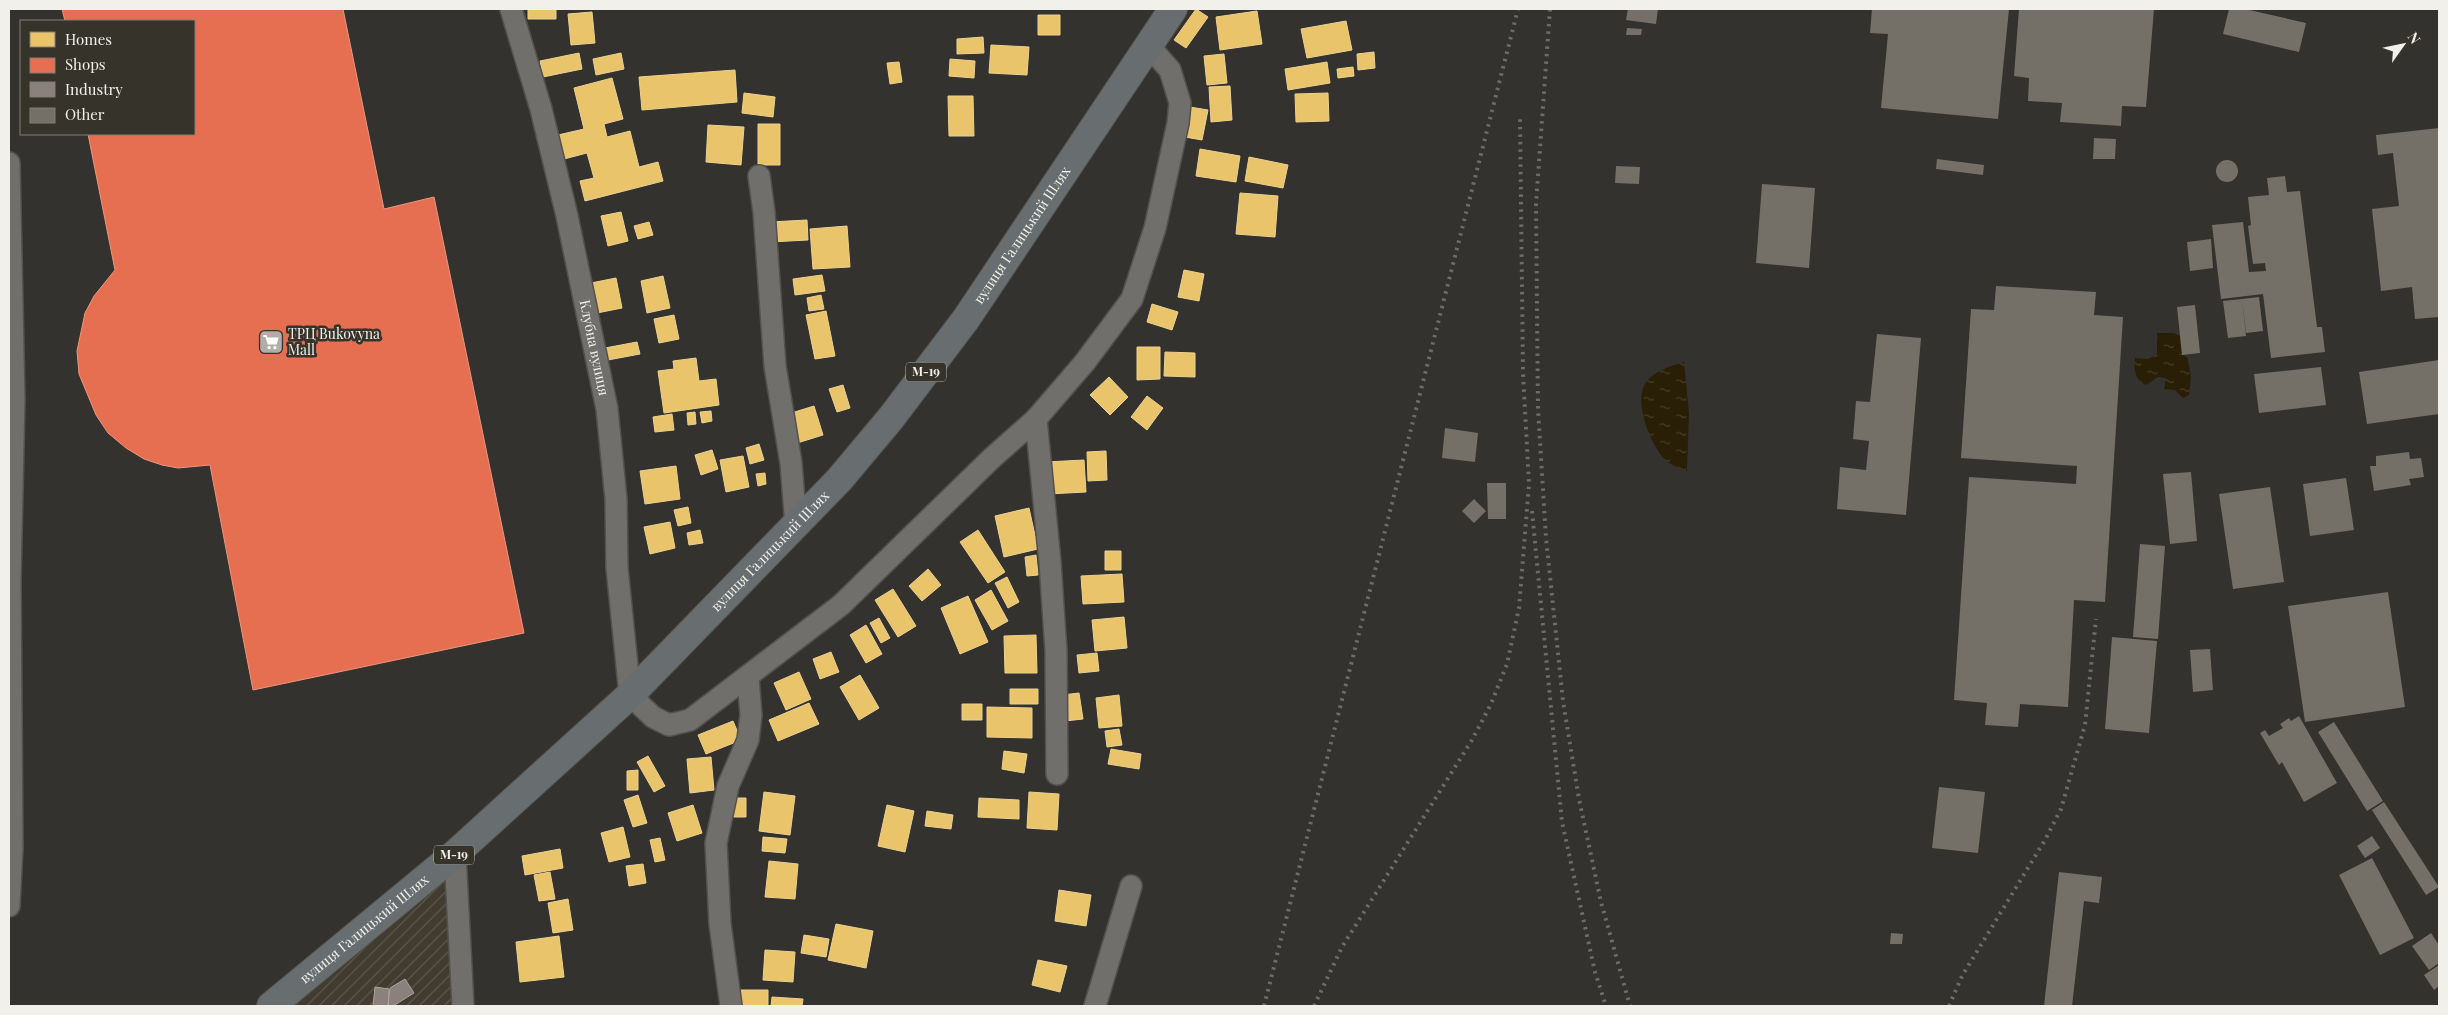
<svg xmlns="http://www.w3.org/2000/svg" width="2448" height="1015" viewBox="0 0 2448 1015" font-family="'Playfair Display',serif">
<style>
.industrial{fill:url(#industrial-furrows)}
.water{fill:url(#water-ripples)}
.homes{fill:#e9c46a;stroke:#ecd191}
.shops{fill:#e76f51;stroke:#ea967f}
.industry{fill:#8a817c;stroke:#a9a29d}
.building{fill:#747067}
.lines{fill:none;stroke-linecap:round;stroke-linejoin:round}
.minor-casing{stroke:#52514d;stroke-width:24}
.highway-casing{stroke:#52514d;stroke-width:30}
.minor{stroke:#716f6c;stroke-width:21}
.highway{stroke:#686e70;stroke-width:28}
.rail{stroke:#6c6b68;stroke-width:4;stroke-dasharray:2.5 5;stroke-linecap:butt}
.labels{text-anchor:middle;stroke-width:5;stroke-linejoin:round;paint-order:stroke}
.shield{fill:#36332b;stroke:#bab7b1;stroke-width:1}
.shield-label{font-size:12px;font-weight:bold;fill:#f2f0eb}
.street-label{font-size:14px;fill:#f2f0eb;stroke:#36332b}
.poi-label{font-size:14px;fill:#f2f0eb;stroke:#36332b;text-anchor:start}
</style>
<defs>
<pattern id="industrial-furrows" width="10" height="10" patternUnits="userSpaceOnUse" patternTransform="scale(1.25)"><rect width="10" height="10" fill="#413c2f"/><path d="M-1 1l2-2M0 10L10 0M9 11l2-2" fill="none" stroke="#5d584d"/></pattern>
<pattern id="water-ripples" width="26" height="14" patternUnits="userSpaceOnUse" patternTransform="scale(1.25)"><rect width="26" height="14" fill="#281f06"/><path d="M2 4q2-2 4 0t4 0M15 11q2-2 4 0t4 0" fill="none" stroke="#48402a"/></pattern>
</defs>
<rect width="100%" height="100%" fill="#33322e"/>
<path class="industrial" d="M458,843L466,1006H262Z"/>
<path class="water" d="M2157,333H2174L2180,336L2182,355H2187L2191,376L2189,395L2183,398L2175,390L2164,389L2166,378L2158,377L2146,385C2134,380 2134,369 2135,358L2148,359L2157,354Z
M1684,362L1689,413L1687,471C1682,468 1675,467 1669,463C1652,451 1632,401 1646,382C1653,372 1672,365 1684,362Z"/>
<path class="homes" d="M528,9H556V19H528Z
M1196,9L1208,17L1186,48L1174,40Z
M1257,11L1262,44L1220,50L1216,17Z
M592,12L595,43L571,45L568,14Z
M1038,15H1060V35H1038Z
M1346,21L1352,50L1307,58L1301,29Z
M983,37L984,53L957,54V39Z
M991,45L1029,47L1027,75L989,73Z
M1374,52L1375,68L1358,70L1357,54Z
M579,53L582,69L543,77L540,61Z
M621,53L624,69L596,75L593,59Z
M1224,54L1227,83L1207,85L1204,56Z
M950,59L975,61L974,78L949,76Z
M899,62L902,82L890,84L887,63Z
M1327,62L1330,83L1288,90L1285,69Z
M1353,67L1354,76L1338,78L1337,69Z
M735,70L737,102L642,110L639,77Z
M612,78L623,119L604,124L607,137L630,131L639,167L658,162L663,181L585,201L580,181L594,178L587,153L564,159L558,135L584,129L574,88Z
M1230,86L1232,120L1211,122L1209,87Z
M744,93L775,97L773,117L742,113Z
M1328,93L1329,121L1296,122L1295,94Z
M948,96H973L974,136H949Z
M1190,107L1208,110L1202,140L1185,137Z
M758,124H780V165H758Z
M708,125L744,127L741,165L706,162Z
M1200,149L1240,156L1236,182L1196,176Z
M1249,157L1288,165L1283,188L1245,181Z
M1240,193L1278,196L1275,237L1236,234Z
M621,212L628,241L608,246L601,216Z
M807,220L808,240L770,242V222Z
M649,222L653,235L638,239L634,226Z
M847,226L850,267L813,269L810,229Z
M1184,270L1204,274L1199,301L1178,297Z
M822,275L825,291L795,295L793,279Z
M663,276L670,308L647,313L641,281Z
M616,278L622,308L597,313L591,283Z
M821,295L824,309L809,311L807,298Z
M1152,304L1178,312L1172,330L1147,322Z
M826,311L835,356L815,359L806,315Z
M674,315L679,339L659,343L654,319Z
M637,342L640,354L608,360L605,348Z
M1137,347H1160V379L1137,380Z
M1165,352L1195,353V377L1164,376Z
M696,358L699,381L716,379L719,405L664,413L658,371L674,369L673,361Z
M1109,377L1128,397L1110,415L1090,395Z
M843,385L850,408L837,412L829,389Z
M1147,396L1163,408L1147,430L1131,417Z
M814,406L823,435L794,444L785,415Z
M711,411L712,421L702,423L700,412Z
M695,412L696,424L688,425L687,413Z
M672,414L674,430L655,432L653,417Z
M759,444L764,460L750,464L746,448Z
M712,450L718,469L701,475L695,455Z
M1106,451L1107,480L1088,481L1087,452Z
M743,456L749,487L726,492L720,460Z
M1084,460L1086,492L1048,494L1046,462Z
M676,466L680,499L645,504L640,471Z
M765,473L766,484L758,486L756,474Z
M688,507L691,523L678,526L674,510Z
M1029,508L1038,549L1004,557L995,516Z
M670,522L675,548L650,554L644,527Z
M700,530L703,543L689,545L687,533Z
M978,530L1005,572L988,583L960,542Z
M1105,551H1121V570H1105Z
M1036,555L1038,575L1027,576L1025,557Z
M928,569L941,585L922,601L909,586Z
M1122,574L1124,602L1083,604L1081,576Z
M1007,577L1019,602L1008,608L995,583Z
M893,589L916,626L898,637L875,600Z
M991,590L1008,621L992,630L975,600Z
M968,596L988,642L960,654L941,608Z
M1124,617L1127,648L1095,651L1092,620Z
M879,618L890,638L881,643L870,623Z
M866,625L882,654L866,663L850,635Z
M1036,635L1037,673H1005L1004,636Z
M831,652L839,672L820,679L813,659Z
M1097,653L1099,671L1079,673L1077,655Z
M799,672L811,699L786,710L774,683Z
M860,675L879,708L859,720L840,687Z
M1010,689H1038V704H1010Z
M1079,693L1083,719L1065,721L1062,695Z
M1119,695L1122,726L1099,728L1096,698Z
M809,703L819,724L778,741L769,720Z
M962,704H982V720H962Z
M987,707L1032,708V738L987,737Z
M733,721L741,740L706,754L698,735Z
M1119,729L1122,745L1107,747L1105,731Z
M1111,749L1141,754L1139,769L1108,764Z
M1004,751L1027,754L1024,773L1002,769Z
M648,756L665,786L654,792L637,762Z
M711,757L714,790L690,793L687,759Z
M638,770V790H627V771Z
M764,792L795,796L790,835L759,831Z
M1029,792L1059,794L1057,830L1027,828Z
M638,795L647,823L633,827L624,800Z
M728,798H746V817H728Z
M979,798L1019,800V819L978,817Z
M693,805L702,833L677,841L668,813Z
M887,805L914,811L905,852L878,846Z
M927,811L953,815L951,829L925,826Z
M623,827L630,857L609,862L601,833Z
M763,837L787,839L785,853L762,851Z
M660,838L665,860L655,862L650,840Z
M560,849L563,868L525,875L522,856Z
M769,861L798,864L795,899L765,897Z
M643,864L646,883L629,886L626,866Z
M550,872L555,899L539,901L534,875Z
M1059,890L1091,895L1086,926L1055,921Z
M568,899L573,930L553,933L548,903Z
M836,924L873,931L866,968L828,960Z
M804,935L829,939L826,957L801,953Z
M559,936L564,977L520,982L516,942Z
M765,950L795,952L793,982L763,980Z
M1038,960L1067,966L1060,992L1032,985Z
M737,990H768V1006H738Z
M772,997L803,999L802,1006H771Z"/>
<path class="shops" d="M62,9H343L384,209L434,197L524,633L253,690L210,465L178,468L162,465L144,459L126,448L108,433L96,415L79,374L77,351L85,313L94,296L115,270L88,134H194V21H65Z"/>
<path class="industry" d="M405,979L414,993L393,1006H388L390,988Z
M375,987L389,989L388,1006H373Z"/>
<path class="building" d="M1628,9H1658L1656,24L1626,20Z
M1872,9H2009L1998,119L1881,108L1888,34L1870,33Z
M2019,9H2154L2146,107L2122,106L2121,126L2060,122L2062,103L2028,101L2029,78L2014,76Z
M2229,9H2245L2306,23L2299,52L2223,34Z
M1627,28L1642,29L1641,35H1626Z
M2439,128V317L2415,319L2412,287L2381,291L2372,209L2399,206L2393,153L2378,155L2376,135Z
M2094,138L2116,139L2115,159H2093Z
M1937,159L1984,165L1983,175L1936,169Z
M2216 171a11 11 0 1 1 22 0a11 11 0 1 1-22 0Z
M1616,166L1640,167L1639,184L1615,183Z
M2285,176L2287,192L2300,191L2317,327H2322L2325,352L2271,358L2263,294L2221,299L2212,225L2243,222L2249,272L2266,271L2265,263L2253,264L2248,226L2251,225L2248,197L2269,195L2267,178Z
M1762,184L1815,188L1809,268L1756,263Z
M2211,239L2213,268L2190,271L2187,242Z
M1996,286L2096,292L2094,315L2123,317L2105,602L2074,600L2068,707L2020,704L2018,727L1985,725L1987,703L1954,700L1969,477L2076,484L2077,466L1961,458L1971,309L1994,310Z
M2259,297L2263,331L2246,333L2242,299Z
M2242,299L2246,336L2228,338L2223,301Z
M2195,305L2200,353L2182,355L2177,307Z
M1877,334L1921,338L1906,515L1837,509L1840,467L1866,470L1869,441L1853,439L1856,401L1870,402Z
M2439,360V414L2367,424L2359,372Z
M2321,367L2326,405L2259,413L2254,374Z
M1445,428L1478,433L1475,462L1442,458Z
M2409,452L2410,459L2421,458L2424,477L2409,479L2411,485L2374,491L2370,466H2376V456Z
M2191,472L2197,541L2170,544L2163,474Z
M2346,478L2354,530L2310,536L2303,484Z
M1487,483H1506V519H1488Z
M2270,487L2284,582L2233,589L2219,494Z
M1474,499L1486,511L1474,523L1462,511Z
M2140,544L2165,546L2158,639L2133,637Z
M2388,592L2405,707L2305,722L2288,606Z
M2112,637L2157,641L2149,733L2105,729Z
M2210,649L2213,690L2193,692L2190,650Z
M2299,716L2337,783L2304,802L2282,762L2279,765L2260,733L2265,730L2269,736L2283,728L2280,724L2289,718L2291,721Z
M2334,722L2383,801L2367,811L2318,732Z
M1939,787L1985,792L1978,853L1932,848Z
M2384,802L2439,887L2426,895L2372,810Z
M2372,836L2380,848L2365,858L2357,846Z
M2372,858L2414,938L2380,955L2339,875Z
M2059,872L2102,877L2099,903L2084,901L2072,1006H2044Z
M1891,933L1903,934L1902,944H1890Z
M2431,933L2439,945V963L2429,970L2412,946Z
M2439,965V986L2434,990L2424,975Z"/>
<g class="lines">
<defs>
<g id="minor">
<path id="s1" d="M511,9L541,109L567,216L607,409L616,499L617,568L630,695L653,717L669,725L690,720L841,605L992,458L1036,419L1085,362L1132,299L1155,228L1178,123L1180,103L1170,70L1149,46"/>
<path d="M9,163L14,399L10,580L12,848L9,906"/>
<path d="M759,176L764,212L775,366L791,463L796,526"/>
<path d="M1036,419L1050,562L1056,651L1057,774"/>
<path d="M455,854L463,1006"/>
<path d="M731,1006L720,924L716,843L728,786L748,740L751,715L748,678"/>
<path d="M1095,1006L1131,886"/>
</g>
<g id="highway">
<path id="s2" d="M271,1006L455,854L630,695L839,480L891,418L966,319L1173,9"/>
</g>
</defs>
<use href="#minor" class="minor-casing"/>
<use href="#highway" class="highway-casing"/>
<use href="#minor" class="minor"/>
<use href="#highway" class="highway"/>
<path class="rail" d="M1550,9L1536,204L1538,409L1546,538L1563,701L1579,799L1601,902L1630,1006
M1532,511L1562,822L1595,972L1606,1006
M1264,1006L1518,9
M1314,1006L1342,947L1472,740L1491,704L1507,664L1519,608L1529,484L1523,373L1520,116
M1949,1006L1962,976L2045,840L2061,809L2085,725L2096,619"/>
</g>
<defs>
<symbol id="supermarket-square" viewBox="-11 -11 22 22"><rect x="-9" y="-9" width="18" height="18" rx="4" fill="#afaea9" stroke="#36332b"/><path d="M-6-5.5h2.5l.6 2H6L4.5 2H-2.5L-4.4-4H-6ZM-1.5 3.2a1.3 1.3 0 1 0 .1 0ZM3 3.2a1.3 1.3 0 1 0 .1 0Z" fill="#fff"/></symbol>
</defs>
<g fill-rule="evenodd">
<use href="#supermarket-square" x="257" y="328" width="28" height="28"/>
</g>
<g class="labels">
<g class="shield">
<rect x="906" y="362.5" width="40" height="19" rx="4"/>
<rect x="434" y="845.5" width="40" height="19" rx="4"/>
</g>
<g class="shield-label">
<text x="926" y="376">М-19</text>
<text x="454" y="859">М-19</text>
</g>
<g class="street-label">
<text dy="5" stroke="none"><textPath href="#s2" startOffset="1081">вулиця Галицький Шлях</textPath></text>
<text dy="5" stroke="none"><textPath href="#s1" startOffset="349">Клубна вулиця</textPath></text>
<text dy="5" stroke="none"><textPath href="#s2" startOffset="676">вулиця Галицький Шлях</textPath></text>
<text dy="5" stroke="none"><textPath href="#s2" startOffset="121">вулиця Галицький Шлях</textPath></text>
</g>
<g class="poi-label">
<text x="288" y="339">ТРЦ Bukovyna<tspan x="288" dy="16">Mall</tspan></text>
</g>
</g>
<rect width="2448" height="1015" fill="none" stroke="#f2f0eb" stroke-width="20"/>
<rect x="20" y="20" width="175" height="115" fill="#36332b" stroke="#817f78"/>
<rect x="30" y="32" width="25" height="15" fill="#e9c46a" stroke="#817f78"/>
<text x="65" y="45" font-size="15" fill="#f2f0eb">Homes</text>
<rect x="30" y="58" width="25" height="15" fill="#e76f51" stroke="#817f78"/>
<text x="65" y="70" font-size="15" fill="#f2f0eb">Shops</text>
<rect x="30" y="82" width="25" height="15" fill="#8a817c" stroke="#817f78"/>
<text x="65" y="95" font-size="15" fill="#f2f0eb">Industry</text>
<rect x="30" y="108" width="25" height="15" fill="#747067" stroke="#817f78"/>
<text x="65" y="120" font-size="15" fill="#f2f0eb">Other</text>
<g transform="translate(2403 45) rotate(57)" stroke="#36332b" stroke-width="4" paint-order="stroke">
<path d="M0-4L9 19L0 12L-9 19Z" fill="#f2f0eb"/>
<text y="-8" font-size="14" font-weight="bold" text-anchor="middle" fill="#f2f0eb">N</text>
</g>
</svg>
